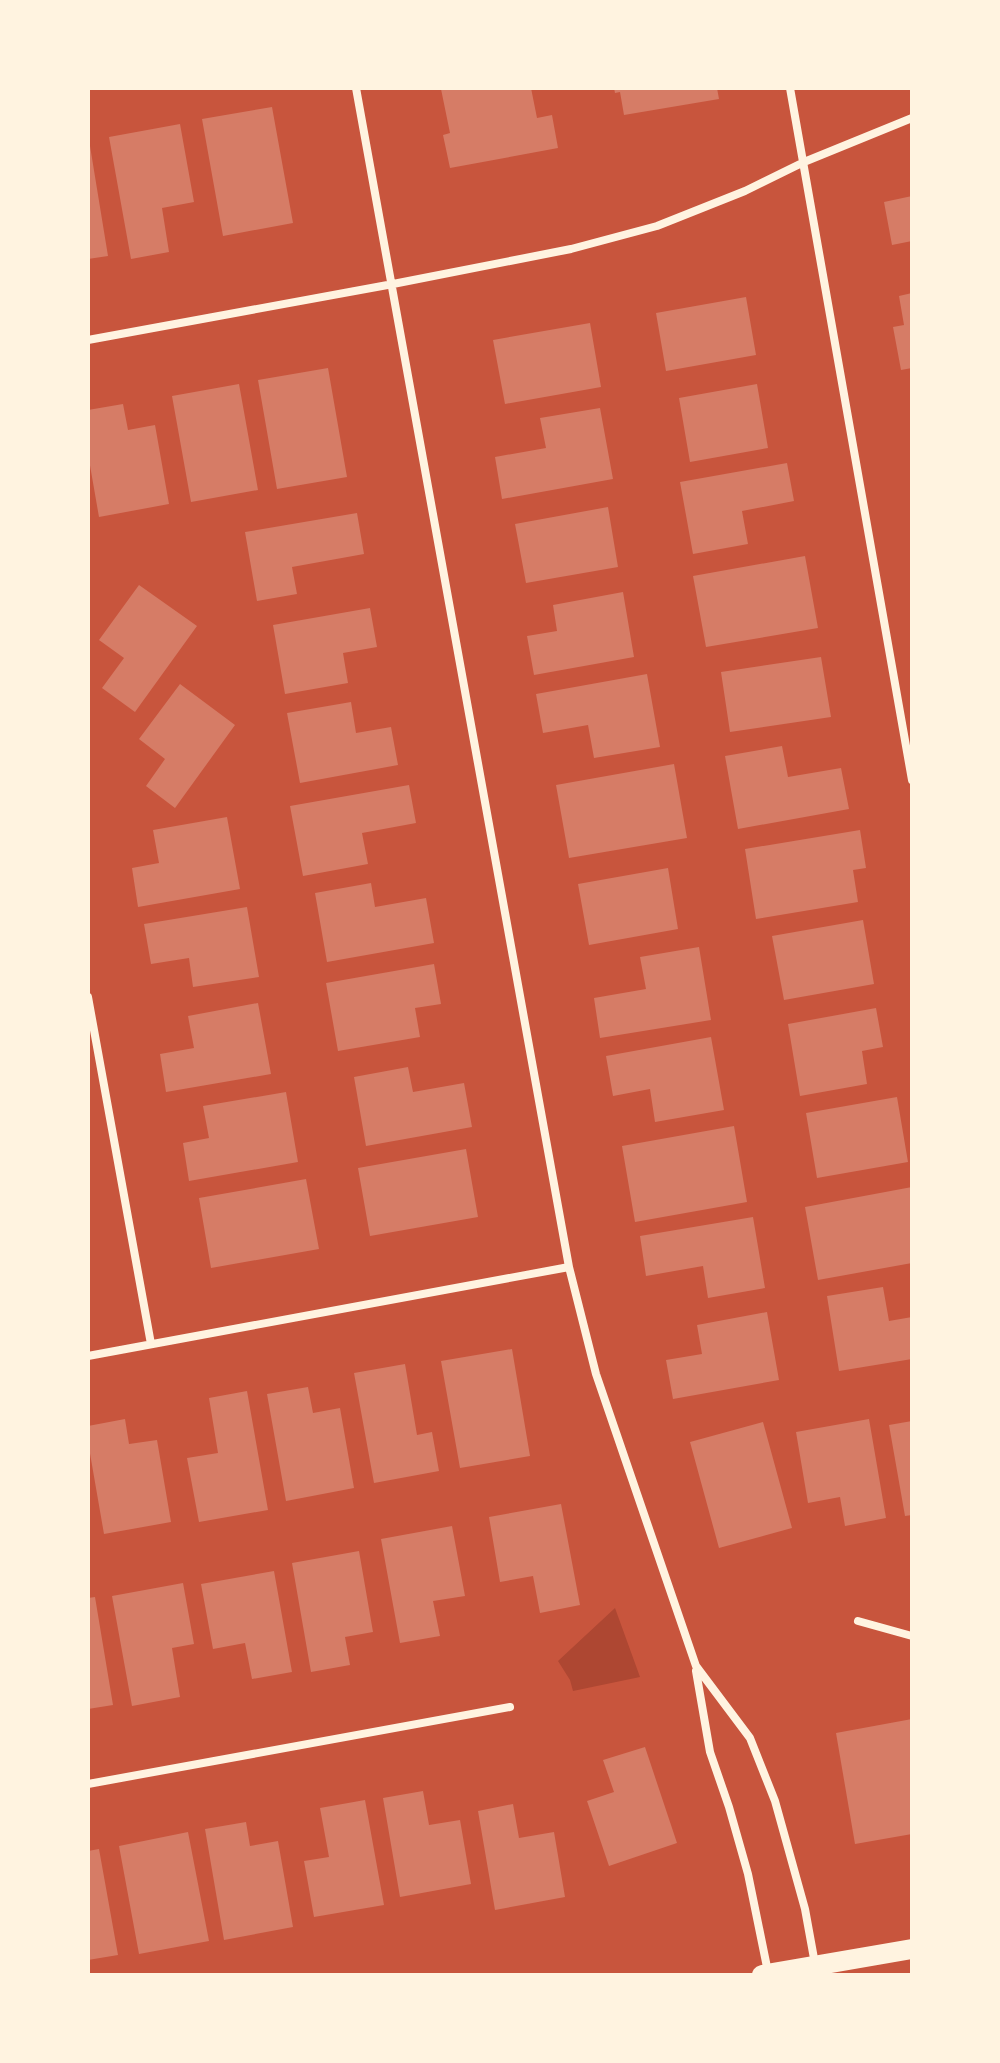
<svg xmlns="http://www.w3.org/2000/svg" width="1000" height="2063" viewBox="0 0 1000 2063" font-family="'Zilla Slab',serif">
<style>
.green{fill:#ae4732}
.building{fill:#d67c66}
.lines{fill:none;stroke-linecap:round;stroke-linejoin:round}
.minor{stroke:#fff3e0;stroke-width:8}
.primary{stroke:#fff3e0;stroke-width:20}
</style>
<rect width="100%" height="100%" fill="#c8553d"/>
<path class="green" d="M615,1608L640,1677L573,1691L570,1680L558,1661Z"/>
<path class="building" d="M448,88H531L537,118L552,115L558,148L450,168L443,135L450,133L441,89Z
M614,88H717L719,99L624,115L620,92L615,93Z
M272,107L293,223L223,236L202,119Z
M180,124L194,202L162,208L169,252L131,259L109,137Z
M88,146H90L108,256L88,259Z
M912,196V241L892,245L884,202Z
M912,293V368L901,370L893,327L904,325L899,296Z
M746,297L756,355L666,371L656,313Z
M590,323L601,387L505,404L493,340Z
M328,368L347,477L277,489L258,380Z
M239,384L258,490L191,502L172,396Z
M757,384L768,448L690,462L679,398Z
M123,404L128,430L155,425L169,504L99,517L88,454V410Z
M600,408L613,479L502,499L495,457L546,448L540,418Z
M787,463L794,501L742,511L748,544L693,554L680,482Z
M608,507L618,567L526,583L515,524Z
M357,513L364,554L292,567L297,594L257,601L245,532Z
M805,556L818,628L706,647L693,576Z
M139,585L197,626L135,712L102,688L124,658L99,640Z
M623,592L634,657L534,675L527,636L557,631L553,605Z
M370,608L377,647L343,653L348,683L285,694L273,625Z
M821,657L831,717L730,732L721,672Z
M647,674L660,747L594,758L588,725L543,733L536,694Z
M180,684L235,725L175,808L146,786L165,759L139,739Z
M351,702L356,733L391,727L398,765L300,783L287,713Z
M782,746L788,777L841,768L849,809L738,829L725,756Z
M674,764L687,838L569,858L556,785Z
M409,785L416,823L362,833L368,864L303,876L290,806Z
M227,817L240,889L138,907L132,868L159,863L153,830Z
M860,830L866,868L853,870L858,902L756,919L745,849Z
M668,868L678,929L589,945L578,884Z
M371,883L375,907L426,898L434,943L327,962L315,893Z
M247,907L259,977L193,987L189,958L151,964L144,924Z
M863,920L874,984L784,1000L772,936Z
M699,947L711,1020L600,1038L594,998L646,989L640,957Z
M434,964L441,1004L415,1008L420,1037L338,1051L326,983Z
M258,1003L271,1074L166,1092L160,1054L194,1048L188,1016Z
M876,1008L883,1047L862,1051L867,1084L800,1096L788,1024Z
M711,1037L724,1110L655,1122L650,1089L613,1096L606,1056Z
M408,1067L413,1092L464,1083L472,1127L366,1146L354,1077Z
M286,1092L298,1162L189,1181L183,1143L209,1138L203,1106Z
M897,1097L908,1162L817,1178L806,1113Z
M734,1126L747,1202L635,1222L622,1146Z
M466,1149L478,1217L370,1236L358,1168Z
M306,1179L319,1249L211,1268L199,1198Z
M912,1187V1263L818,1280L805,1207Z
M753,1217L765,1288L708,1298L703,1266L646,1276L640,1236Z
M883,1287L889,1321L912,1317V1359L839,1371L827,1296Z
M767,1312L779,1380L673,1399L666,1360L702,1354L697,1325Z
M512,1349L530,1456L460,1468L441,1361Z
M405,1364L417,1435L432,1432L439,1471L374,1483L354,1373Z
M308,1387L313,1413L340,1408L354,1488L286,1501L267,1394Z
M247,1391L268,1510L199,1522L187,1458L218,1453L209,1398Z
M125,1419L129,1444L157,1440L171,1522L104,1534L88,1442V1426Z
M869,1419L886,1518L845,1526L840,1497L808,1503L796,1432Z
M912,1421V1515L905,1516L889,1425Z
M763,1422L792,1528L719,1548L690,1442Z
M561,1504L580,1605L540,1613L533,1576L500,1582L489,1517Z
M452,1526L465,1596L433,1601L440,1636L400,1643L381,1539Z
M359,1551L373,1632L345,1637L350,1665L311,1672L292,1563Z
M274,1571L292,1672L252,1679L245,1643L213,1649L201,1584Z
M183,1583L194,1644L172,1648L180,1697L132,1706L112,1596Z
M95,1597L113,1705L88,1709V1598Z
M912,1719V1834L855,1844L836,1733Z
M645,1747L677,1843L609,1866L587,1801L614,1792L603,1760Z
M423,1791L429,1825L460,1820L471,1884L400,1897L383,1798Z
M365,1800L384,1905L314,1917L304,1861L329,1857L320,1808Z
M513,1804L519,1838L554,1832L565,1897L495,1910L478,1811Z
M246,1822L250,1846L278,1841L293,1927L224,1940L205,1829Z
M188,1832L209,1941L139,1954L119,1846Z
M99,1849L118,1955L88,1960V1851Z"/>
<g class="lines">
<path class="minor" d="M356,88L569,1267L596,1374L696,1666L750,1738L775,1801L805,1909L815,1964
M790,88L912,780
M88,340L393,284L571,249L657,226L745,191L804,162L912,118
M88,997L151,1344
M88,1356L569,1267
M858,1621L912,1636
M696,1671L710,1752L729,1807L748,1874L768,1972
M88,1784L510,1707"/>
<path class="primary" d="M762,1975L912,1949"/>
</g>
<rect width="1000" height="2063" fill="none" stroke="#fff3e0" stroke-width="180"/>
</svg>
